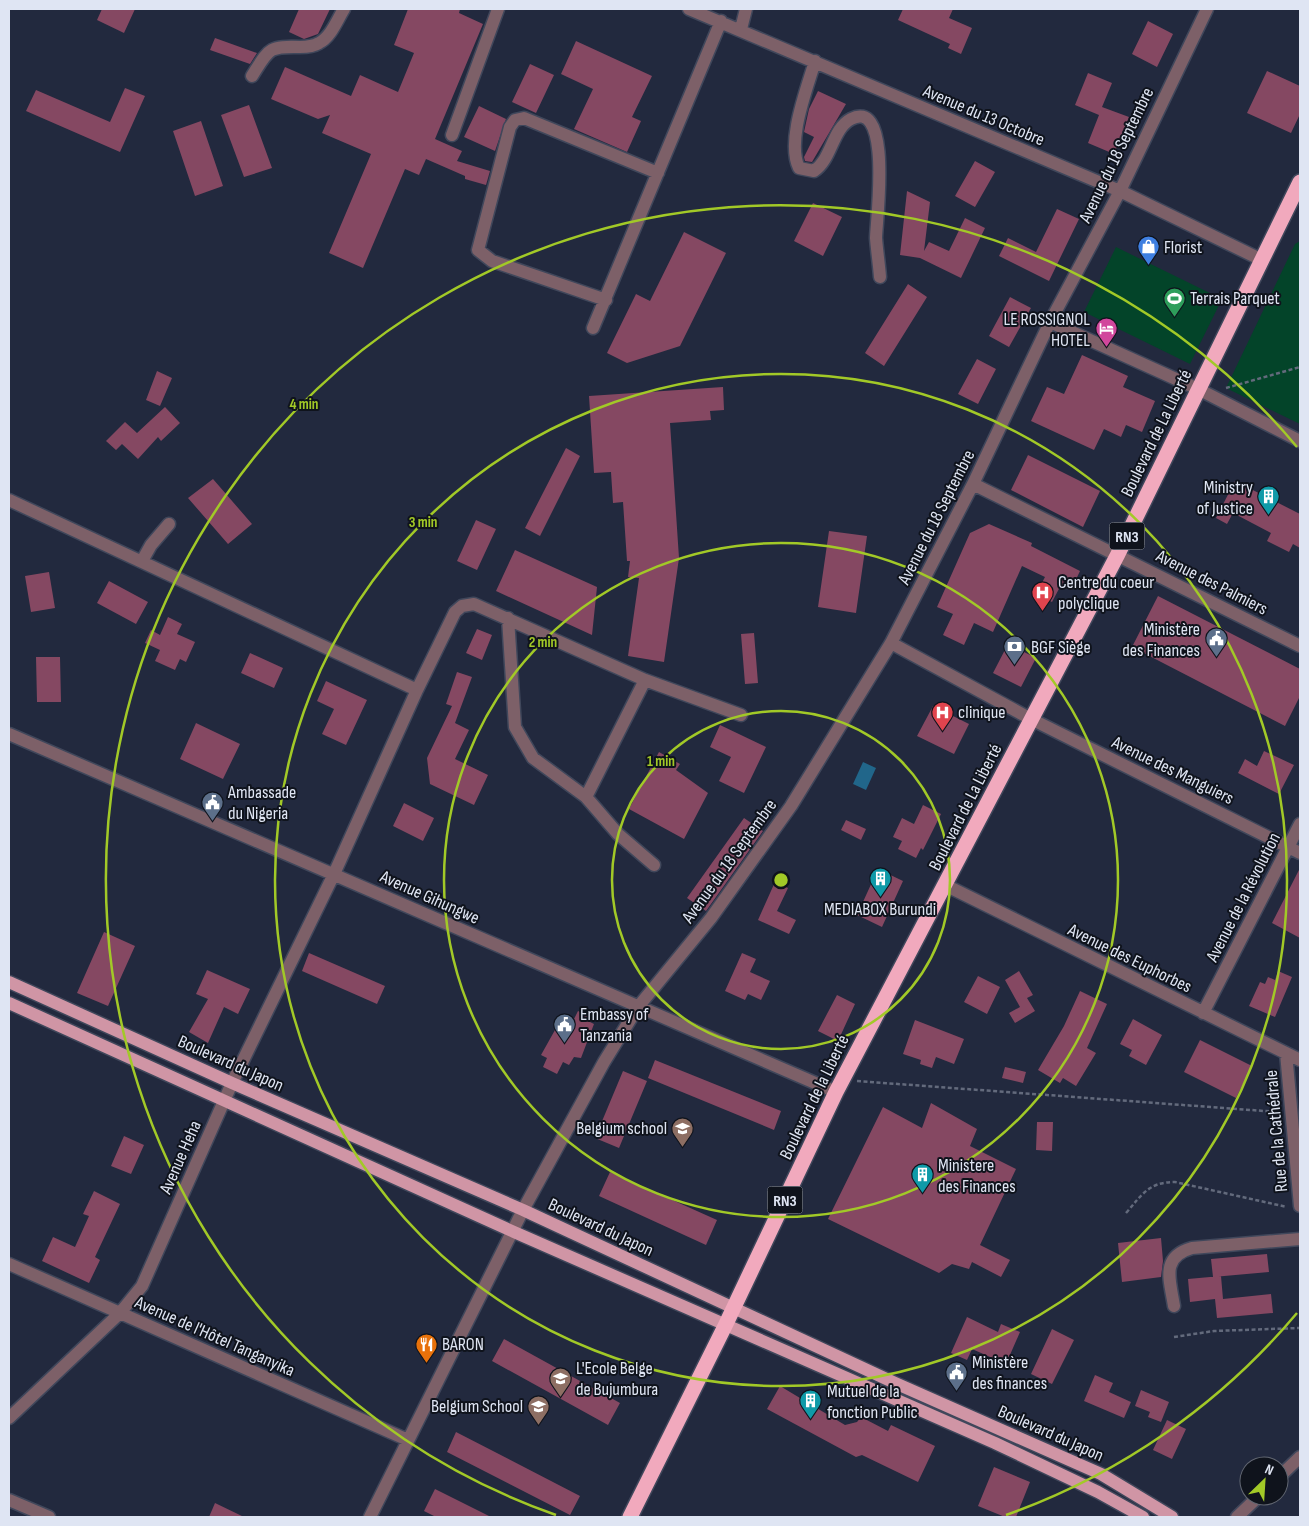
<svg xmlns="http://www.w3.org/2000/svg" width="1309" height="1526" viewBox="0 0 1309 1526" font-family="'Sofia Sans Condensed',sans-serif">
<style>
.green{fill:#034429}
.water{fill:#21668a}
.building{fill:#854862}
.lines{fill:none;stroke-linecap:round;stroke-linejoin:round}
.minor-casing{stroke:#40475b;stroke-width:15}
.major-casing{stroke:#40475b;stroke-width:15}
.highway-casing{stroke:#40475b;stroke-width:18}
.path{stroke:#636a7c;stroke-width:2.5;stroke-dasharray:4 2.5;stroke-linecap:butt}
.minor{stroke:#7d6068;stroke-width:12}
.major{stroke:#d095a5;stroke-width:12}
.highway{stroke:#f1a9bd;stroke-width:15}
.ring{fill:none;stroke:#a2c927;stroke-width:2.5}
.labels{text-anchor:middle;stroke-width:4;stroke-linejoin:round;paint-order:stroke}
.shield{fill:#0f131c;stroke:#a1a6b2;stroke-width:1}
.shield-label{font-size:16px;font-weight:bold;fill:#dfe5f3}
.street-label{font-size:18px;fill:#dfe5f3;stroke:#0f131c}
.poi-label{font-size:18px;fill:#dfe5f3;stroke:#0f131c;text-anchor:start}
.centre{fill:#a2c927;stroke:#0f131c;stroke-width:2.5}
.ring-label{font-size:15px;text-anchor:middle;font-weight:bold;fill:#a2c927;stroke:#0f131c;stroke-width:4;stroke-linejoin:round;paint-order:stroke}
</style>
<rect width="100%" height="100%" fill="#22293e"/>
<path class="green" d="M1300,241V424L1226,388L1295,244Z
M1116,247L1222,299L1190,364L1084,312Z"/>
<path class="water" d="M863,762L876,768L866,790L853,784Z"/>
<path class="building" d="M102,9H135L124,33L97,20Z
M299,9H330L318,34L304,39L289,32Z
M408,9H460L459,13L483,24L435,139L462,151L457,161L490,171L486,185L465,179V176L426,159L419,175L405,169L363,268L329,253L371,154L322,133L330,115L318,119L271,99L285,67L351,96L360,75L398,92L414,53L394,45Z
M903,9H953L949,18L972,28L961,54L948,48L950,44L898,20Z
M1148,21L1173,34L1157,67L1132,54Z
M215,38L257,53L250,64L210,50Z
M576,41L652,76L632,117L641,121L627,152L574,129L593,89L561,74Z
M530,64L554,75L536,113L512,102Z
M1267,71L1300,86V114L1291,133L1247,113Z
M1088,73L1112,83L1102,107L1129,117L1114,154L1088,143L1099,115L1075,105Z
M125,88L145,96L120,152L26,111L36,90L110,122Z
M818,91L846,104L812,162L805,161L804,157L814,137L804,132L809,109Z
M249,105L272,168L244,177L221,115Z
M479,106L506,119L495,151L464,137Z
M201,121L223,186L195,196L173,131Z
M975,161L995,172L975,207L955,196Z
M907,191L930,202L924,251L929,242L949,251L965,218L985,228L961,278L920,258L900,255Z
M813,203L842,217L823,256L794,241Z
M1057,209L1079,219L1049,281L999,256L1008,238L1036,252Z
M684,232L726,253L680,346L627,363L607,353L636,294L650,301Z
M908,284L927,297L884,366L865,353Z
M1010,297L1031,308L1009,347L989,336Z
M1082,355L1128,376L1123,387L1155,401L1142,432L1126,425L1121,437L1104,429L1094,450L1031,421L1047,387L1064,394Z
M977,359L996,369L978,404L958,394Z
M157,371L172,378L160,406L146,400Z
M723,387L724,410L710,411L711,420L670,423L679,558L664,662L628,656L639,578L628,577L630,561H627L623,502L613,503L611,472L594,473L589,396Z
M165,407L180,423L161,441L158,437L138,459L122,444L116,450L106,441L125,422L137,433Z
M566,448L580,456L540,536L525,528Z
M1028,455L1100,491L1083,527L1011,490Z
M213,479L252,524L228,544L188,498Z
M1235,481L1300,514V548L1293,544L1289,552L1267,541L1271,533L1233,513L1227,524L1216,518Z
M476,520L496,529L477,570L457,561Z
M989,524L1032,543L1031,546L1080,571L1071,590L1061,585L1052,602L1036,594L1045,577L1022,566L993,632L974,623L964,645L943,635L953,614L937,607L970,533Z
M829,531L867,536L856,613L818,607Z
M515,550L597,587L592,635L496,591Z
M49,572L55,608L31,612L25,576Z
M109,581L148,602L136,624L97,603Z
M1158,596L1300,669V696L1285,726L1132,647Z
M168,617L182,624L177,634L195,642L186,662L180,659L175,670L155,661L160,650L145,643L151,630L160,635Z
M477,629L492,635L482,660L466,653Z
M754,633L758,683L745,684L741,634Z
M1008,644L1036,658L1021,687L993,673Z
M250,653L283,668L274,688L241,673Z
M36,657H60L61,702H37Z
M457,672L472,677L455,723L469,730L455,759L488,775L474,805L430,784L427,758L452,706L446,704Z
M326,681L367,700L346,745L322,734L334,709L317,701Z
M933,706L969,724L954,754L917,736Z
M196,723L240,744L223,779L180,759Z
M720,725L766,747L744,793L719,781L731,757L710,747Z
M1264,751L1294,765L1279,794L1238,773L1245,759L1257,766Z
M659,752L680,764L676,770L708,793L684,839L629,809Z
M404,803L434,818L423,841L393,826Z
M923,805L941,814L923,850L921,848L916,858L898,849L902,841L893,837L902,818L914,824Z
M744,818L763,831L706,911L687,898Z
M846,820L866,829L861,840L841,830Z
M1300,868V938L1272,923Z
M878,869L903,881L882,927L857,915Z
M775,882L788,888L777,911L796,920L789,934L758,920Z
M104,932L135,946L108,1006L77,993Z
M309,953L385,986L377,1004L302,971Z
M742,953L756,959L750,972L770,981L761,1000L748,994L745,1000L725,991Z
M207,970L250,989L238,1014L224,1007L208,1043L189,1032L208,999L196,994Z
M1019,971L1033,995L1027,998L1035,1011L1015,1023L1009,1013L1020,1007L1005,980Z
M1278,971L1292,977L1275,1017L1249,1006L1260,982L1265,984L1268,977L1275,980Z
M978,976L1000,987L987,1014L964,1002Z
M1080,991L1107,1004L1087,1048L1096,1053L1076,1086L1063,1078L1060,1083L1038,1070L1064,1026Z
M837,995L855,1004L838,1041L818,1031Z
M578,1011L590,1017L588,1021L594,1024L581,1058L574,1057L569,1065L563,1062L557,1074L543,1067L547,1058L541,1055L555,1030L564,1028L570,1018L574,1019Z
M1133,1019L1162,1035L1146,1065L1129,1056L1132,1050L1120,1044Z
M915,1020L964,1039L954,1064L936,1057L932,1068L920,1064L921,1060L903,1054Z
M1200,1040L1252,1066L1236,1098L1184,1072Z
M655,1060L781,1111L774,1130L648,1078Z
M1005,1067L1026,1072L1023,1083L1002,1078Z
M623,1071L647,1081L619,1148L595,1138Z
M931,1103L977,1129L970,1146L1016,1169L980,1245L1010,1260L1001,1277L972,1262L969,1269L952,1264L939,1273L828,1219L883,1107L922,1128Z
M1037,1122H1053L1052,1151L1036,1150Z
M124,1136L144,1145L131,1174L111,1166Z
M610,1172L717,1220L706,1245L599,1196Z
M94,1191L120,1204L95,1257L100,1260L89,1283L42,1261L53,1237L75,1247L89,1216L83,1214Z
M1161,1238L1163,1261L1161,1277L1122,1282L1118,1243Z
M1267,1254L1269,1272L1213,1277L1211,1259Z
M1221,1276L1223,1299L1271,1294L1273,1313L1217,1318L1215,1299L1190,1302L1188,1279Z
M967,1317L998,1332L1001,1324L1020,1332L1006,1364L972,1349L967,1360L951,1353Z
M1052,1329L1074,1340L1052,1384L1031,1374Z
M504,1339L620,1403L608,1425L492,1361Z
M1095,1375L1113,1383L1109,1392L1131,1402L1124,1418L1084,1401Z
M780,1386L845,1425L857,1422L861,1417L888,1431L891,1425L935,1446L918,1482L862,1455L856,1457L767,1409Z
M1141,1390L1169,1402L1161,1422L1148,1417L1150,1412L1135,1406Z
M1167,1420L1186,1429L1172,1459L1153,1450Z
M456,1432L580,1496L570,1515L447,1452Z
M994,1467L1030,1482L1016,1517H1005L978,1506Z
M435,1489L491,1517H436L424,1511Z
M215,1503L244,1517H209Z"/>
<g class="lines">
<defs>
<path id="minor" d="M689,9L1120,191L1262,260
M741,29L746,9
M815,61C807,89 786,141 799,168L814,171C832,159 832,129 851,119C893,97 876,223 876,238C877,251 879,264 880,277
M252,76C269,49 268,46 300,47C306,47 314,46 319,43C331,37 337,20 344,9
M452,135L498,9
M606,300L492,261L478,250L510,127L515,120L524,118L658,173
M1050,322L1198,389L1300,441
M593,328L721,21
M973,484L1300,646
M9,500L417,690
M142,561L151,545L169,524
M508,618L515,727L533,758L586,797L645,680
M891,643L1031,719L1300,853
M9,734L836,1092
M586,797L618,834L654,865
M945,885L1300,1060
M1203,1013L1300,824
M1286,1053L1300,1206
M9,1264L408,1440
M1174,1306C1170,1280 1160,1257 1192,1248L1300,1239
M9,1418L120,1313L142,1286L232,1083L334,874L417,690L455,612L462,606L474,604L645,680L741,715
M1279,1477L1300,1457
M9,1500L49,1517
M370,1517L523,1210L604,1062L638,1007L711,918L791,806L891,643L973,484L1050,322L1120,191L1207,9
M1237,1517L1259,1496"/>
<path id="major" d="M9,982L232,1083L523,1210L895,1383L1101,1474L1172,1517
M9,1003L514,1232L995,1443L1098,1492L1143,1517"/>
<path id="highway" d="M630,1517L725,1326L836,1092L1118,554L1300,182"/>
</defs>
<use href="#minor" class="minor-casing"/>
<use href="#major" class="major-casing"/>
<use href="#highway" class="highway-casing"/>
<path class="path" d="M1226,388L1300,367
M857,1081L1278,1112
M1126,1213C1142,1195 1148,1182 1175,1182L1287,1207
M1174,1337L1214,1331L1300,1328"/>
<use href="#minor" class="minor"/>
<use href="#major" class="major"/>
<use href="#highway" class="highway"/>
</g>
<g class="ring">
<circle cx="781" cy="880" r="169"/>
<circle cx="781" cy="880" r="337"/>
<circle cx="781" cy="880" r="506"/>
<path d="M1297 1313A674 674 0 0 1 1006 1515M556 1515A674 674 0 1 1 1297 447"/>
</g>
<defs>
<symbol id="shop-pin" viewBox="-11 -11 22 30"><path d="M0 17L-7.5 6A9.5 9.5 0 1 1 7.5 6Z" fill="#3f7fe0" stroke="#0f131c"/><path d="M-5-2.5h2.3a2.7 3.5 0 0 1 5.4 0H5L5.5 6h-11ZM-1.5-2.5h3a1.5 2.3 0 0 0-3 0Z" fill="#fff"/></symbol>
<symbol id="stadium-pin" viewBox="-11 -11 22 30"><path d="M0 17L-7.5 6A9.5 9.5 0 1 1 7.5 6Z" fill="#2e9e5b" stroke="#0f131c"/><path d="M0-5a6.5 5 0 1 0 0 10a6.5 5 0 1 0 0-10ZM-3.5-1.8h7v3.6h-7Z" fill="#fff"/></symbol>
<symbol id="hotel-pin" viewBox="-11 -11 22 30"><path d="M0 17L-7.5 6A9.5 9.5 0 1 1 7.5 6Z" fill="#d1479c" stroke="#0f131c"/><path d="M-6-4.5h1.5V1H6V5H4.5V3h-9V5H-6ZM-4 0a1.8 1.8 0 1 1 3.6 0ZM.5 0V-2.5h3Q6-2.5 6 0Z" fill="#fff"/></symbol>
<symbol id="building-pin" viewBox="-11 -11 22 30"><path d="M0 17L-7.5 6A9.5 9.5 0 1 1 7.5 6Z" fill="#0f9aa8" stroke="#0f131c"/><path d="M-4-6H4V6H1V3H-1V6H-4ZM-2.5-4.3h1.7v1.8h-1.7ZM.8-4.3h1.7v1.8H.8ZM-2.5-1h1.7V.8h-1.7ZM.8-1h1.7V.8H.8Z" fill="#fff"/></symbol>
<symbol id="hospital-pin" viewBox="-11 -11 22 30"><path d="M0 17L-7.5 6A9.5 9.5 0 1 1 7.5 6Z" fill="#e0444e" stroke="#0f131c"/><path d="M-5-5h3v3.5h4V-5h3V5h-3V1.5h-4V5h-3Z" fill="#fff"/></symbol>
<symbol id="civic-pin" viewBox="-11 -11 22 30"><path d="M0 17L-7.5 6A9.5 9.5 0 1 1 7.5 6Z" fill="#5c6f8a" stroke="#0f131c"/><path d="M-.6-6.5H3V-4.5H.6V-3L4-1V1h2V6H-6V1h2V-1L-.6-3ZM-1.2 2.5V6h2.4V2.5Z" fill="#fff"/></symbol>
<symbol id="bank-pin" viewBox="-11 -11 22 30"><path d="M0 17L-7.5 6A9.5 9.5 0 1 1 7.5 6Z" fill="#5c6f8a" stroke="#0f131c"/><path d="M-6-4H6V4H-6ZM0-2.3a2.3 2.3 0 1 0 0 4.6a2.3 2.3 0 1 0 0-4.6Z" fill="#fff"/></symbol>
<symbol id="school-pin" viewBox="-11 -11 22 30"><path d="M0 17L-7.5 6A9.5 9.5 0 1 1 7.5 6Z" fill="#8d6e63" stroke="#0f131c"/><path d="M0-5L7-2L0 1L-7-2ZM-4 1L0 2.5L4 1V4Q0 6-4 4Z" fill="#fff"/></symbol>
<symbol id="restaurant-pin" viewBox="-11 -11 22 30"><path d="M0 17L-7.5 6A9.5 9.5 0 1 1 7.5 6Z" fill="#e8710a" stroke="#0f131c"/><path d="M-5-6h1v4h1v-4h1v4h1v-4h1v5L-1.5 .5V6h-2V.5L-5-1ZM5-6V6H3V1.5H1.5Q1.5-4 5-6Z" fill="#fff"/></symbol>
</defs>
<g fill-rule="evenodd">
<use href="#shop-pin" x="1136" y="234" width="25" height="34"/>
<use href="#stadium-pin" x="1162" y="286" width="25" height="34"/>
<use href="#hotel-pin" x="1094" y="316" width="25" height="34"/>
<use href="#building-pin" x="1256" y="484" width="25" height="34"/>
<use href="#hospital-pin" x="1030" y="580" width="25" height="34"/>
<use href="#civic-pin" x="1204" y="626" width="25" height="34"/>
<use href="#bank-pin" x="1002" y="634" width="25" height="34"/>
<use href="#hospital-pin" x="930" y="700" width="25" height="34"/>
<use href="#civic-pin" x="200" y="790" width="25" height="34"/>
<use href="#building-pin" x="868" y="866" width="25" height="34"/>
<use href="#civic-pin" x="552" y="1012" width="25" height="34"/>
<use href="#school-pin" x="670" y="1116" width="25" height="34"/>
<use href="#building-pin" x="910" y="1162" width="25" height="34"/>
<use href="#restaurant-pin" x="414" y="1332" width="25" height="34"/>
<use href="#civic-pin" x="944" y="1360" width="25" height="34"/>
<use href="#school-pin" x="548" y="1366" width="25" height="34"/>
<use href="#building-pin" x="798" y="1388" width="25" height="34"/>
<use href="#school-pin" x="526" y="1394" width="25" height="34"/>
</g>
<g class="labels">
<g class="shield">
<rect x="1109.5" y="522.5" width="35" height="27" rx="4"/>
<rect x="767.5" y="1186.5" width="35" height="27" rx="4"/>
</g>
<g class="shield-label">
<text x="1127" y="542">RN3</text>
<text x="785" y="1206">RN3</text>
</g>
<g class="street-label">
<text transform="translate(984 115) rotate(23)" y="6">Avenue du 13 Octobre</text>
<text transform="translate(1116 155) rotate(-64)" y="6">Avenue du 18 Septembre</text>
<text transform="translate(1156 433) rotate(-64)" y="6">Boulevard de La Liberté</text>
<text transform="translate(936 517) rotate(-63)" y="6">Avenue du 18 Septembre</text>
<text transform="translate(1212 582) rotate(27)" y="6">Avenue des Palmiers</text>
<text transform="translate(1173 770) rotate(26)" y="6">Avenue des Manguiers</text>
<text transform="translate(965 807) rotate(-63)" y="6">Boulevard de La Liberté</text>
<text transform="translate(729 861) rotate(-54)" y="6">Avenue du 18 Septembre</text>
<text transform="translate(430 897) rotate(24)" y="6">Avenue Gihungwe</text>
<text transform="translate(1243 897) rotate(-63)" y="6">Avenue de la Révolution</text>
<text transform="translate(1130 958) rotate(26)" y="6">Avenue des Euphorbes</text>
<text transform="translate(231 1063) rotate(24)" y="6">Boulevard du Japon</text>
<text transform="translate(814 1097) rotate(-64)" y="6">Boulevard de la Liberté</text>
<text transform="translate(1276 1131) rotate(-95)" y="6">Rue de la Cathédrale</text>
<text transform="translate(180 1157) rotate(-66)" y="6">Avenue Heha</text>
<text transform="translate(601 1227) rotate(25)" y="6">Boulevard du Japon</text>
<text transform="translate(215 1336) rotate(24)" y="6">Avenue de l'Hôtel Tanganyika</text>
<text transform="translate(1051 1433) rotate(24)" y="6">Boulevard du Japon</text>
</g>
<g class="poi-label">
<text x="1164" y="253">Florist</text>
<text x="1190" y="304">Terrais Parquet</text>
<text x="1090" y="325" text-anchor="end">LE ROSSIGNOL<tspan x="1090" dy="21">HOTEL</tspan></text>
<text x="1253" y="493" text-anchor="end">Ministry<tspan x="1253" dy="21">of Justice</tspan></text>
<text x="1058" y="588">Centre du coeur<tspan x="1058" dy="21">polyclique</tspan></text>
<text x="1200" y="635" text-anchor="end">Ministère<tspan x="1200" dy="21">des Finances</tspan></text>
<text x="1031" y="653">BGF Siège</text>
<text x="958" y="718">clinique</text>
<text x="228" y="798">Ambassade<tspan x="228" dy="21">du Nigeria</tspan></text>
<text x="880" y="915" text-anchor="middle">MEDIABOX Burundi</text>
<text x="580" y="1020">Embassy of<tspan x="580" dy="21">Tanzania</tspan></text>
<text x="667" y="1134" text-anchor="end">Belgium school</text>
<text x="938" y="1171">Ministere<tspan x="938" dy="21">des Finances</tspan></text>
<text x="442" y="1350">BARON</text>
<text x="972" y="1368">Ministère<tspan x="972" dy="21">des finances</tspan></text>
<text x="576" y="1374">L'Ecole Belge<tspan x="576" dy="21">de Bujumbura</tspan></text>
<text x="827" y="1397">Mutuel de la<tspan x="827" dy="21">fonction Public</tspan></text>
<text x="523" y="1412" text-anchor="end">Belgium School</text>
</g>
</g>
<circle cx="781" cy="880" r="8" class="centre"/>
<g class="ring-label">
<text x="304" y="409">4 min</text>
<text x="423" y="527">3 min</text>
<text x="543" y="647">2 min</text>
<text x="661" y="766">1 min</text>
</g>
<rect width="1309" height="1526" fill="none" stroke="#dfe5f3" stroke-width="20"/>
<g transform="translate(1264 1481) rotate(25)"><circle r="24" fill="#0f131c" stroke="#626772"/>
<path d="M0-4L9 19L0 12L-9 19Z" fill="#a2c927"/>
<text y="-8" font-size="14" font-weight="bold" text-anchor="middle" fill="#dfe5f3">N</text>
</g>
</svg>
